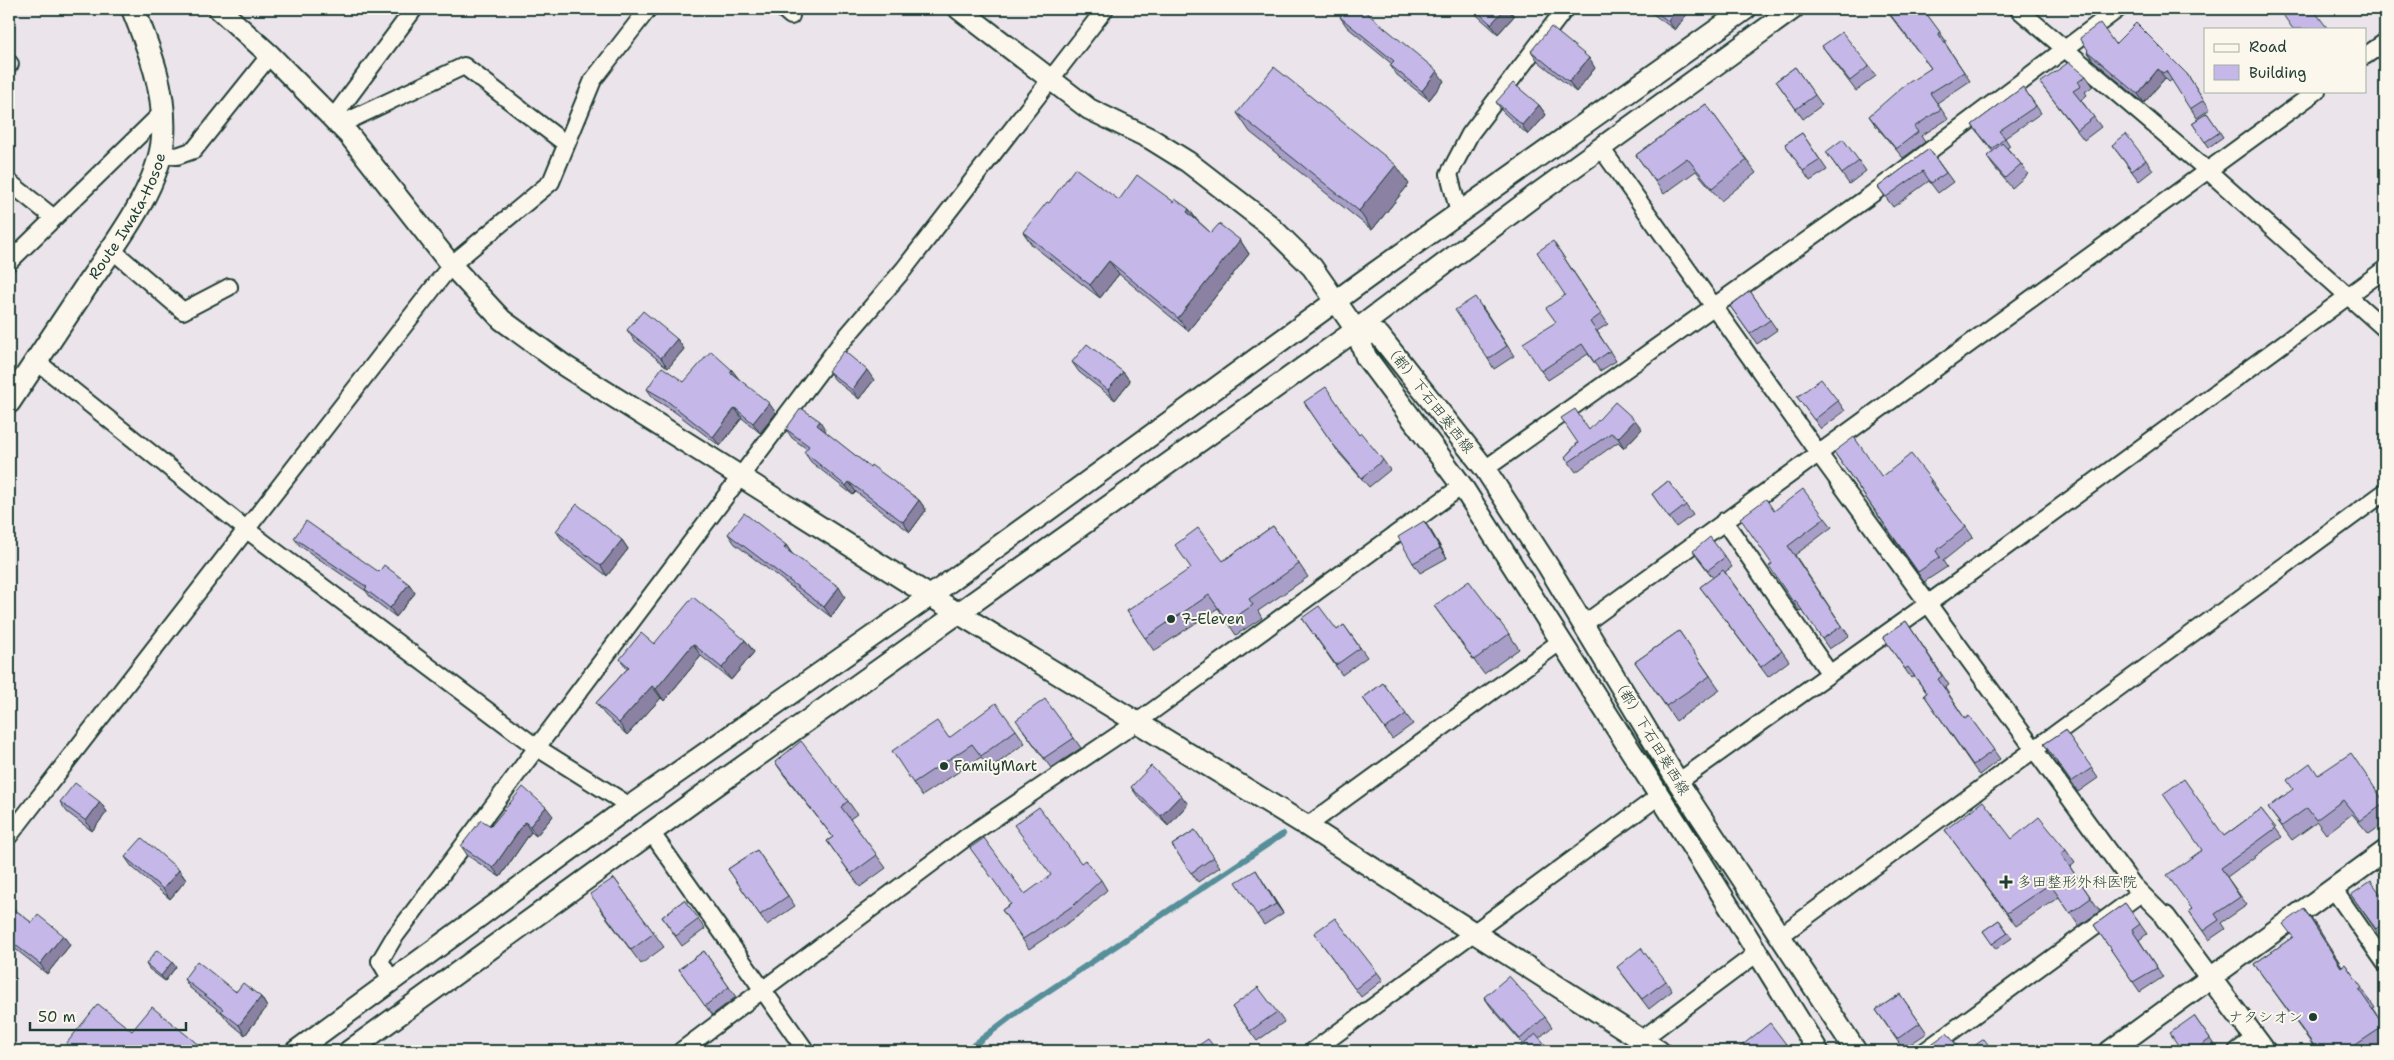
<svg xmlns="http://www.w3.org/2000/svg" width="2394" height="1060" viewBox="0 0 2394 1060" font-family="'Shantell Sans','Klee One',sans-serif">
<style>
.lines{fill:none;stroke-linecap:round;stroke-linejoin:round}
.stream{stroke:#578f99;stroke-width:6}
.minor-casing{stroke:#1f3d34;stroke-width:20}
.tertiary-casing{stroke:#1f3d34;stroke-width:24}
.secondary-casing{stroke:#1f3d34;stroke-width:26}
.minor{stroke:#fbf7ec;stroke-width:16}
.tertiary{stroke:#fbf7ec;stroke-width:20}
.secondary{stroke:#fbf7ec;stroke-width:22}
.wall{fill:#a99ec8;stroke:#1f3d34}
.shaded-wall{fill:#8a81a3;stroke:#1f3d34}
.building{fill:#c5b8e9;stroke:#1f3d34}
.poi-dot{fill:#1f3d34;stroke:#fbf7ec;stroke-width:2}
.labels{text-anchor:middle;stroke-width:4;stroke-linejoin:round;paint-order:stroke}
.street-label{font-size:15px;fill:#1f3d34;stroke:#fbf7ec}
.poi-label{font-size:15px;fill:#1f3d34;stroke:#fbf7ec;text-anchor:start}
</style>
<rect width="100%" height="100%" fill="#ebe4eb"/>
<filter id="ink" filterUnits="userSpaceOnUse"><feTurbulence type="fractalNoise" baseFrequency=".02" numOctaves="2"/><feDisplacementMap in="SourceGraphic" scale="10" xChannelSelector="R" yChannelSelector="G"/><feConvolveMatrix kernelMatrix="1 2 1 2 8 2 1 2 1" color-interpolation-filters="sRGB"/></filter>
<g filter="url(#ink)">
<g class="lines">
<path class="stream" d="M966,1051L1017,1012L1283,834"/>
<defs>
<path id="minor" d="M783,9L791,16
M2018,9L2207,170L2385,329
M2365,56L2385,42
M9,63L10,64
M333,118L414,9
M339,125L464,66L566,144
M1601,148L1819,454L2133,885L2165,917
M159,154L177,156L194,150L270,55
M9,182L54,218
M1459,213L1449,174L1470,134L1565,9
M111,249L183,311L229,287
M9,262L164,111
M36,361L247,530L536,747L630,806
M1485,469L1868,197L2118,9
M1724,521L1830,674
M1584,624L2317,91
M1678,782L1929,603L2385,269
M1307,826L1561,641
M651,832L806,1051
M9,836L451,265L551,182L593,80L648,9
M2334,890L2385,963
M1780,936L2385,492
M392,981L380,961L393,939L840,344L904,269L1105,9
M1641,1040L1756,954
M681,1051L968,836L1136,723L1462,486
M1313,1051L1659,796
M1925,1051L2141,893
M2237,1051L2255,1038"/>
<path id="tertiary" d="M219,9L270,55L349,135L451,265L502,320L565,366L930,596L1307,826L1659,1051
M959,9L1089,109L1151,139L1188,162L1268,224L1312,267L1356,330L1366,357L1462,486L1701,861L1818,1051
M1356,330L1379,335L1485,469L1548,566L1678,782L1856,1051
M2165,917L2265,1051
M296,1051L630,806L930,596L1370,276L1746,9
M349,1051L700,797L1356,330L1537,194L1793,9
M2110,1051L2385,851"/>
<g id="secondary">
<path id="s1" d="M9,402C34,364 60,326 85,288C113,247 160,187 163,137C166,91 150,51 133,9"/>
</g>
</defs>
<use href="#minor" class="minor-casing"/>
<use href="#tertiary" class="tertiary-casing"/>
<use href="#secondary" class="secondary-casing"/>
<use href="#minor" class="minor"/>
<use href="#tertiary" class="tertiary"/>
<use href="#secondary" class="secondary"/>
</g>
<path class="wall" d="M1470,9H1508L1514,16L1498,34Z
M1646,9H1691L1675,30Z
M1885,9H1929L1925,12L1946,41L1945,43L1970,81L1937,103L1948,119L1921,136L1925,142L1903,158L1876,126L1869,116L1931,68Z
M1340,17L1444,81L1429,100L1397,75L1390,65L1392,64L1347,27Z
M2115,44L2187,74L2210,109L2197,118L2172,80L2169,82L2165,78L2144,103L2093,60L2087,51L2088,50Z
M1822,46L1869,66L1876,76L1856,91Z
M1531,51L1595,68L1576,92L1538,61Z
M1795,67L1822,105L1803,119L1776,81Z
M2086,76L2093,86L2085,92L2087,95L2081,100L2101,127L2084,140L2040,83Z
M2023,87L2041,113L2005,138L2010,146L2007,148L2021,164L2028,174L2012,188L1994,167L1987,157L1993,152L1972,125Z
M1496,102L1539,105L1546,115L1528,135L1503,112Z
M1706,104L1756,173L1721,201L1696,171L1664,194L1636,155Z
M1237,113L1409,184L1372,230L1250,132Z
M2207,113L2223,137L2209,147L2192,123Z
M1802,133L1827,170L1810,181L1785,144Z
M2112,145L2146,160L2153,170L2139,181Z
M1929,149L1953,182L1938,193L1929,181L1893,207L1878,187Z
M1826,152L1859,161L1866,171L1849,184Z
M1119,200L1174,202L1189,209L1197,220L1211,233L1240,240L1249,254L1188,331L1119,274L1100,298L1032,245L1023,232Z
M1559,250L1608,324L1597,331L1616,361L1600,371L1588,354L1548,380L1541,371L1565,295Z
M1750,291L1777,330L1757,344L1730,306Z
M1482,306L1514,356L1494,369L1488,359Z
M627,330L677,339L684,349L668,368L634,340Z
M1072,362L1123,372L1130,381L1115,400L1079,372Z
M828,371L874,380L859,399L835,380Z
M738,378L776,413L760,433L742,418L720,446L672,410L654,399L647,389L684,382Z
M1797,397L1838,401L1845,411L1821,429Z
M1304,402L1359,435L1383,460L1390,470L1369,487L1339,453Z
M786,429L826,431L825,432L870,467L919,500L926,510L910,532L856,492L853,495L811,462L804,452L807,449L792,438Z
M1642,429L1624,448L1618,442L1576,472L1565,457L1589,430Z
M1834,452L1882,477L1931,480L1938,490L1937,491L1966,527L1973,537L1943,561L1947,567L1924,582Z
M1668,481L1693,515L1676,527L1652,494Z
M1774,511L1825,518L1832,527L1795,555L1849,636L1829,649L1802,610L1799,611L1793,602L1772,564Z
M1424,521L1431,531L1447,558L1420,573L1413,563Z
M1273,526L1308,577L1258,611L1262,618L1236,635L1218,608L1154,651L1127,611L1223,561Z
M556,531L622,540L628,549L607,576L563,541Z
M728,534L786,545L792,554L845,597L831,617L735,544Z
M294,538L409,584L415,593L396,617L371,598L366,591L300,546Z
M1693,551L1725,557L1732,567L1725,572L1789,661L1768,677L1700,587L1713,578Z
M1434,606L1509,634L1519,649L1484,674Z
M1302,618L1337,630L1344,625L1367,657L1342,675Z
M1906,621L1949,685L1945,688L1965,719L1969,716L2000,759L1979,775L1924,695L1927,693L1914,676L1911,678L1883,637Z
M1679,631L1720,690L1676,721L1635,662Z
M745,640L754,652L731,680L701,656L664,701L661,698L627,735L605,715L596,703L627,669L620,659L654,644Z
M1383,683L1413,724L1392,739L1363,698Z
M1016,730L1025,743L990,769L981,757L922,796L913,783L949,738Z
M1023,730L1074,738L1081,748L1051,768Z
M2065,730L2098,778L2078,792L2044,744Z
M775,762L848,801L857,814L850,819L886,868L860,887L827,841L833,837L784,775Z
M2318,775L2385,802V823L2369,834L2352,814L2326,834L2317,822L2292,840L2268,808Z
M1131,787L1188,804L1168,826L1138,797Z
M60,802H100L107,812L92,831L67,812Z
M2261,809L2282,837L2227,877L2247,905L2221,923L2225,929L2209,940L2189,911L2192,909L2224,836Z
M553,816L536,836L531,832L500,877L468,856L461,846L491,826Z
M1195,830L1220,867L1198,882L1172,845Z
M1945,830L2012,839L2066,850L2075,863L2070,867L2100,911L2079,926L2059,897L2016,926Z
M757,850L795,906L767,925L728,869Z
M125,857L179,870L186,880L170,899L132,867Z
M1081,863L1101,880L1107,890L1081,914L1029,949L1002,910L1025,894Z
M614,878L664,947L641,964L600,909Z
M1262,880L1283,913L1264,925L1257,915Z
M2351,895L2385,900V937L2382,939Z
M684,900L705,929L682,946L662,917Z
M2125,903L2147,934L2139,940L2163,977L2140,992L2094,925Z
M9,905L32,923L70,945L47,974L9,944Z
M2304,909L2342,966L2345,964L2375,1008L2373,1009L2385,1028V1051H2317L2254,964L2293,937Z
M1999,920L2012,938L1996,949L1983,931Z
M1314,933L1377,972L1383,980L1361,997Z
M704,951L736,997L712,1015L679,969Z
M146,964L176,967L165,981L149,969Z
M1617,967L1666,981L1672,991L1649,1009Z
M184,979L261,997L267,1007L245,1035L228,1021L222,1013L190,988Z
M1900,994L1927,1033L1903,1049L1876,1010Z
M1484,997L1545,1017L1552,1027L1539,1038L1524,1045L1491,1007Z
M1232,1007L1277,1012L1284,1022L1257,1041Z
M2194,1016L2217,1049L2215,1051H2182Z
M132,1031L205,1050L206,1051H71L66,1044Z
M1786,1044L1791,1051H1735Z"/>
<path class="shaded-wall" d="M1505,9H1508L1514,16L1498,34L1491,24Z
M1677,9H1691L1675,30L1668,21Z
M1589,58L1595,68L1576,92L1569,82Z
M2158,69L2165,78L2144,103L2138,94Z
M1437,71L1444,81L1429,100L1422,91Z
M1539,105L1546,115L1528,135L1522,125Z
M1396,165L1409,184L1372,230L1359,211Z
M1189,209L1198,223L1187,212Z
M1240,240L1249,254L1188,331L1178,318Z
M1109,261L1119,274L1100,298L1090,285Z
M677,339L684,349L668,368L661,358Z
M732,370L739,379L730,372Z
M867,370L874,380L859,399L852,390Z
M1123,372L1130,381L1115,400L1108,390Z
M769,403L776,413L760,433L753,423Z
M735,408L742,418L720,446L713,437Z
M1635,420L1642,429L1624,448L1618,438Z
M820,421L826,431L823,435L817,425Z
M849,482L856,492L853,495L846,486Z
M919,500L926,510L910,532L903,522Z
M1424,521L1431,531L1447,558L1440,548Z
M622,540L628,549L607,576L601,566Z
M786,545L793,555L784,548Z
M409,584L415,593L396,617L390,608Z
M839,587L845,597L831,617L824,607Z
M745,640L754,652L731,680L722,668Z
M693,644L701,656L664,701L656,689Z
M652,686L661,698L627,735L619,723Z
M1181,795L1188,804L1168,826L1161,816Z
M100,802L107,812L92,831L86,821Z
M546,807L553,816L536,836L530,826Z
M525,822L531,832L500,877L493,868Z
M179,870L186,880L170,899L163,889Z
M1256,870L1262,880L1283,913L1276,904Z
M2304,909L2318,928L2354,986L2341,967Z
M63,935L70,945L47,974L40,964Z
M172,962L176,967L165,981L161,976Z
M261,997L267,1007L245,1035L239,1025Z"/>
<path class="building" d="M1346,9H1362L1437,71L1422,91L1390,65L1394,61L1340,17Z
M1474,9H1505L1491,24Z
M1652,9H1677L1668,21Z
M1886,9H1923L1940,32L1938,33L1964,72L1930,93L1941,109L1914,127L1918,132L1896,149L1869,116L1902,87L1931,68Z
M2279,9H2313L2328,29H2293Z
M2100,23L2115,44L2136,23L2187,74L2204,100L2190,109L2166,71L2163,73L2158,69L2138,94L2087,51L2088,50L2080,38Z
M1551,27L1589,58L1569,82L1531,51Z
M1842,32L1869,66L1850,81L1822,46Z
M2069,62L2086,76L2078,82L2081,86L2073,91L2094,117L2077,130L2040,83Z
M1274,67L1396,165L1359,211L1237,113Z
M1795,67L1815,95L1796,109L1776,81Z
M1513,83L1539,105L1522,125L1496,102Z
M2023,87L2036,106L1999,131L2005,138L1992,149L1972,125Z
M1706,104L1747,160L1712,188L1687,158L1655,181L1636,155Z
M2207,113L2220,132L2205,142L2192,123Z
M1802,133L1820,160L1803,171L1785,144Z
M2126,134L2146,160L2132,171L2112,145Z
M1843,139L1859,161L1842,174L1826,152Z
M2002,143L2021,164L2005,178L1987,157Z
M1929,149L1946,173L1931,183L1923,171L1886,197L1878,187Z
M1075,168L1119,200L1137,175L1174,202L1175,199L1189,209L1187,212L1211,233L1219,224L1240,240L1178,318L1109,261L1090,285L1023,232L1047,202L1049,203Z
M1553,241L1601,314L1590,322L1610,351L1594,362L1582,344L1541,371L1523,343L1556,322L1546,308L1565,295L1537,252Z
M1750,291L1770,320L1750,334L1730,306Z
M1475,297L1507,346L1488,359L1455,310Z
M643,311L677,339L661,358L627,330Z
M1087,344L1123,372L1108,390L1072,362Z
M711,351L732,370L730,372L769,403L753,423L735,408L713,437L666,400L647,389L662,367L684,382Z
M844,351L867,370L852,390L828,371Z
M1821,379L1838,401L1814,420L1797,397Z
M1326,387L1359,435L1361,433L1383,460L1362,478L1332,443L1304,402Z
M1615,402L1635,420L1618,438L1611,433L1569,462L1565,457L1578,443L1561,418L1575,409L1589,430Z
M801,408L820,421L817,425L870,467L871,465L919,500L903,522L849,482L846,486L804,452L809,446L786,429Z
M1854,437L1882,477L1911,454L1931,480L1930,482L1966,527L1936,551L1940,557L1918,572L1834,452Z
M1668,481L1686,505L1669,518L1652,494Z
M1803,489L1825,518L1788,546L1842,626L1822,639L1795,600L1793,602L1769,566L1772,564L1740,518L1766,499L1774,511Z
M577,504L622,540L601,566L556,531Z
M744,513L786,545L784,548L839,587L824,607L728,534Z
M306,521L379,572L384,565L409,584L390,608L365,589L367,587L294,538Z
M1424,521L1440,548L1413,563L1398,537Z
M1273,526L1299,564L1249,599L1253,605L1228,622L1209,595L1145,638L1127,611L1191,568L1175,545L1198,528L1223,561Z
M1710,537L1725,557L1708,570L1693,551Z
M1723,570L1782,651L1761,667L1700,587Z
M1469,581L1509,634L1474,660L1434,606Z
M693,597L745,640L722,668L693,644L656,689L652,686L619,723L596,703L629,667L620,659L641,633L654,644Z
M1319,606L1337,630L1344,625L1360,648L1336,665L1302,618Z
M1906,621L1942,676L1938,679L1965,719L1969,716L1994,750L1973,765L1924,695L1927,693L1908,667L1905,669L1883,637Z
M1679,631L1710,676L1666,706L1635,662Z
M1383,683L1406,714L1385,729L1363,698Z
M1045,699L1074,738L1044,758L1016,720Z
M996,703L1016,730L981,756L972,744L913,783L892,751L937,721L949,738Z
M2385,704V718L2379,708Z
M2065,730L2092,768L2071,782L2044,744Z
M801,741L848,801L841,807L877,855L851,874L827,841L833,837L775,762Z
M2351,753L2385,803L2360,821L2343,800L2316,820L2307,808L2282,826L2268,808L2293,789L2287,780L2310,763L2318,775Z
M1151,766L1181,795L1161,816L1131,787Z
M2184,779L2224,836L2261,809L2276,828L2221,868L2240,897L2215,914L2219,920L2203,931L2189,911L2192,909L2167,875L2202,850L2163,794Z
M75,783L100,802L86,821L60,802Z
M523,787L546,807L530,826L525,822L493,868L461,846L481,820L491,826Z
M1983,801L2012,839L2039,817L2066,850L2061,854L2091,898L2070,913L2050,884L2007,913L1945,830Z
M1039,807L1081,863L1085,860L1101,880L1074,905L1023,939L1002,910L1011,904L970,848L984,838L1025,894L1051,875L1014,825Z
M1195,830L1214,857L1191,873L1172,845Z
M142,838L179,870L163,889L125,857Z
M757,850L788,896L760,915L728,869Z
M1256,870L1276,904L1257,915L1236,882Z
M614,878L654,933L631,950L590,894Z
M2371,881L2385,900V931L2381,925L2376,929L2351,895Z
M684,900L699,919L676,936L662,917Z
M2125,903L2140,924L2132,930L2157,968L2133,982L2094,925Z
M9,905L32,923L38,915L63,935L40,964L9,940Z
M2304,909L2341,967L2345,964L2362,988L2359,990L2384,1026L2354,1046L2357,1050L2355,1051H2318L2254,964L2293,937L2283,924Z
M1335,918L1377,972L1355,989L1314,933Z
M1999,920L2008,933L1992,944L1983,931Z
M1641,948L1666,981L1642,999L1617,967Z
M157,950L172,962L161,976L146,964Z
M704,951L729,987L705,1006L679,969Z
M197,961L236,992L243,983L261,997L239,1025L221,1011L223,1009L184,979Z
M1509,976L1545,1017L1520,1039L1484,997Z
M1258,987L1277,1012L1250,1031L1232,1007Z
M1900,994L1920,1023L1897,1039L1876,1010Z
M98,1004L132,1031L152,1007L205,1050V1051H75L66,1044Z
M2194,1016L2210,1039L2194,1051H2182L2170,1033Z
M1770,1023L1786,1044L1776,1051H1735Z
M1947,1033L1961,1051H1924L1923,1050Z
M1536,1034L1551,1051H1516Z
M1208,1039L1217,1051H1190Z
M1984,1039L1993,1051H1967Z"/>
</g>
<g class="poi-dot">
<circle cx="1171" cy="619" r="5"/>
<circle cx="944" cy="766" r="5"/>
<path d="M2003.5 874.5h5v5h5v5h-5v5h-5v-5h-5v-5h5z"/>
<circle cx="2313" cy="1017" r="5"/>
</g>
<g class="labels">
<g class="street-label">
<text dy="5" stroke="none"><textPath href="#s1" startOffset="221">Route Iwata-Hosoe</textPath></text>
<text transform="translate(1429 398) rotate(52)" y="5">（都）下石田葵西線</text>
<text transform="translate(1651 736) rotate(59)" y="5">（都）下石田葵西線</text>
</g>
<g class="poi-label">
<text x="1181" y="624">7-Eleven</text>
<text x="954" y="771">FamilyMart</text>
<text x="2017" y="887">多田整形外科医院</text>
<text x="2303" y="1022" text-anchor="end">ナタシオン</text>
</g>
</g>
<rect width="2394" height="1060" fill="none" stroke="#fbf7ec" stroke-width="30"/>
<rect x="15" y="15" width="2364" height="1030" fill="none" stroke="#1f3d34" stroke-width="2" filter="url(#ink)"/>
<rect x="2204" y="28" width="162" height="65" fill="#fbf7ec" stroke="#a3ada2"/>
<rect x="2214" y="44" width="25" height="8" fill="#fbf7ec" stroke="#a3ada2"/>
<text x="2249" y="52" font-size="15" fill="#1f3d34">Road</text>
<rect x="2214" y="65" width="25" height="15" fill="#c5b8e9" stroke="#a3ada2"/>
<text x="2249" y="78" font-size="15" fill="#1f3d34">Building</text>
<path d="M30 1022v8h156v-8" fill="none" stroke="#1f3d34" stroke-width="2.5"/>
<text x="38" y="1022" font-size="15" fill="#1f3d34" stroke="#fbf7ec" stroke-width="4" paint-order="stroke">50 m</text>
</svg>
